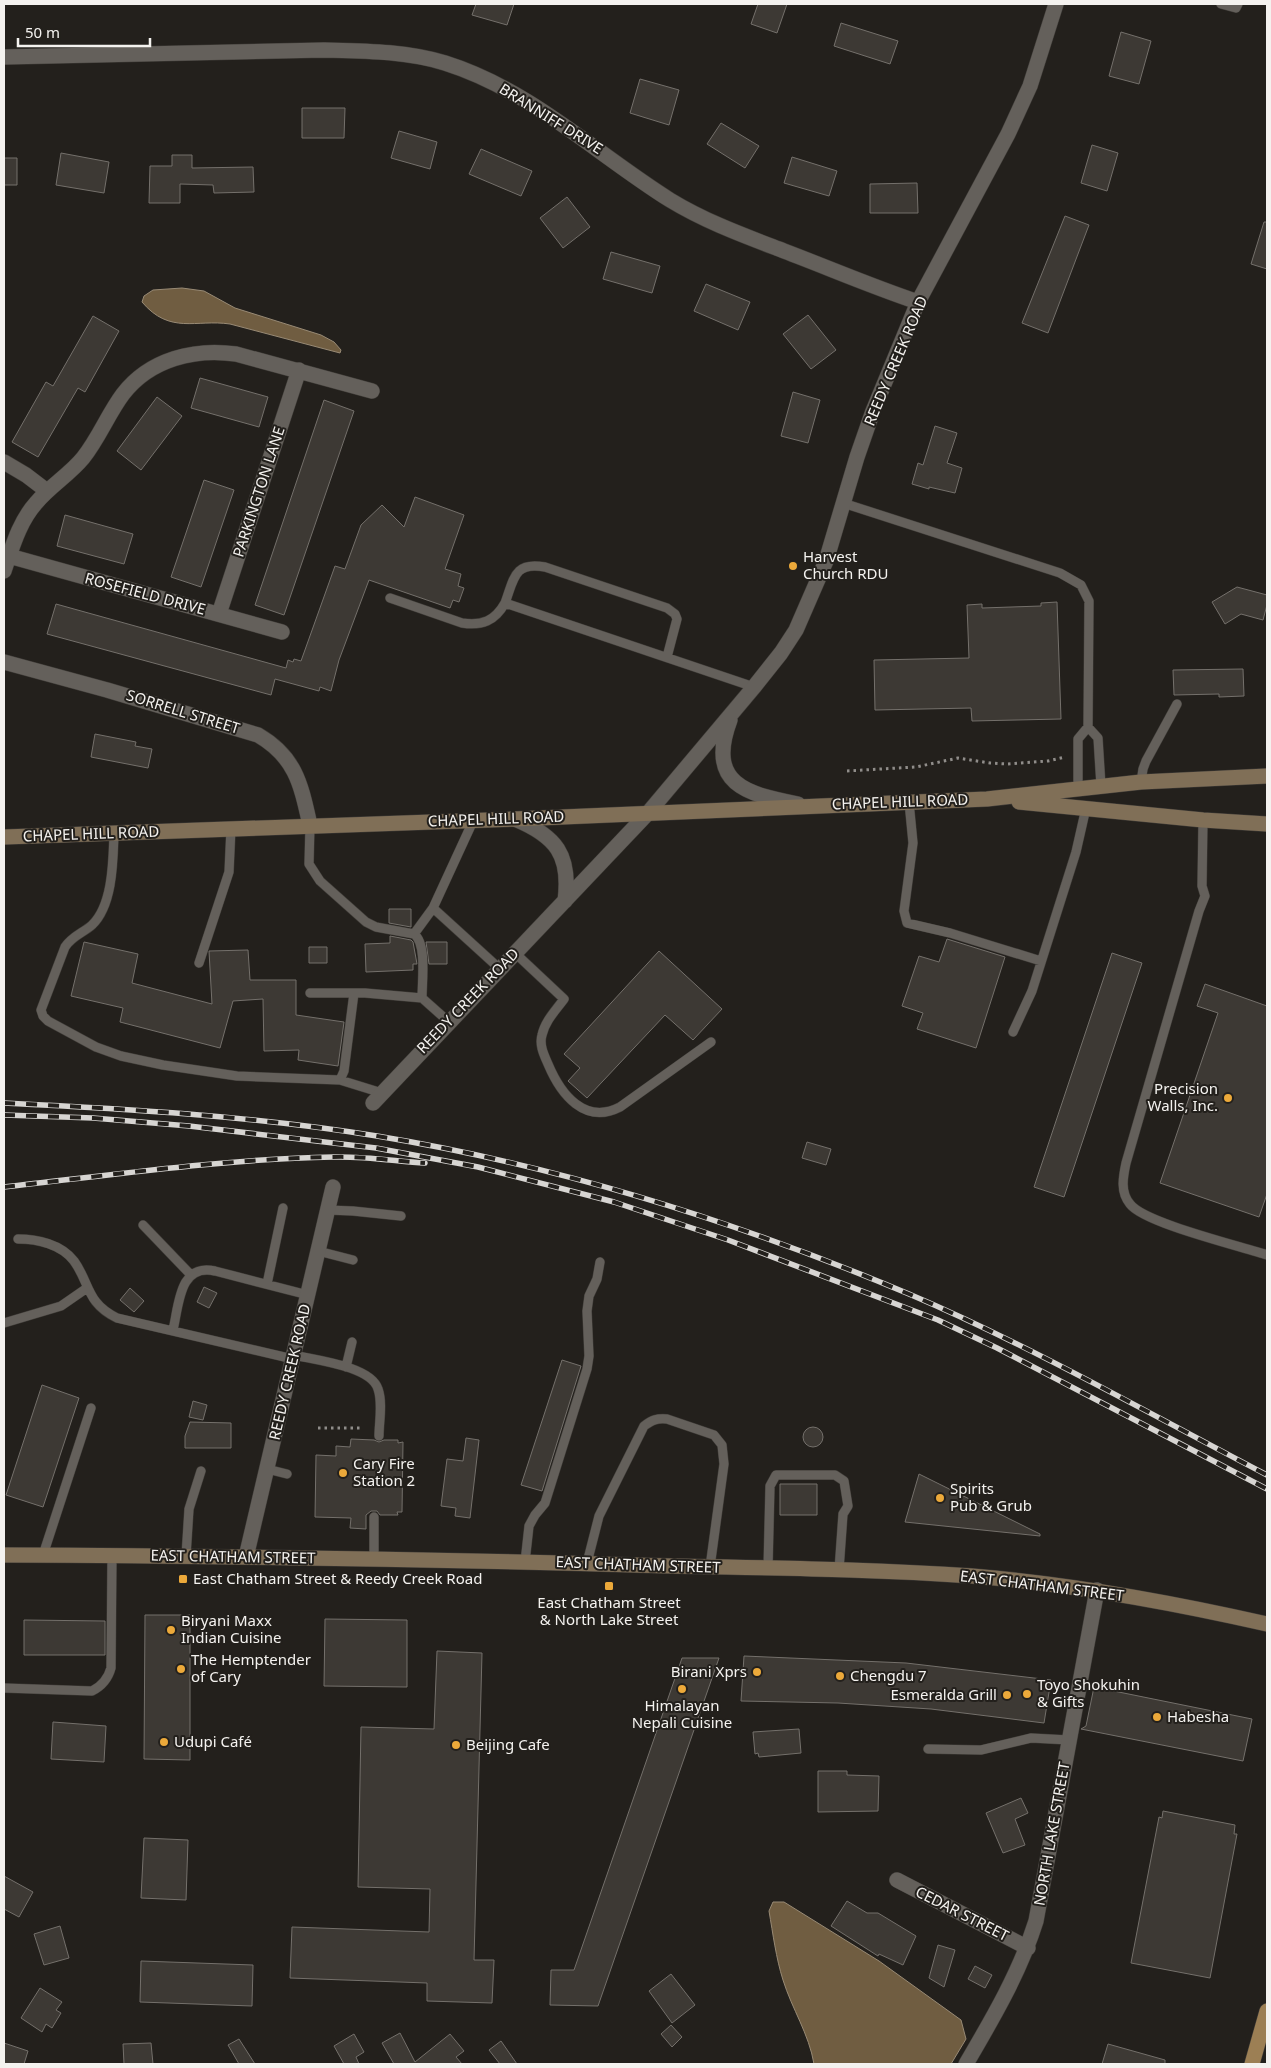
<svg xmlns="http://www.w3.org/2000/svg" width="1271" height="2068" viewBox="0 0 1271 2068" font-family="'Noto Sans',sans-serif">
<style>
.water{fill:#705d41;stroke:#988a75}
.building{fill:#3d3934;stroke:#74706b}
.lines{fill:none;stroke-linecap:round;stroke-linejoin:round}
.lane-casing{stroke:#403d39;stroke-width:10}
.street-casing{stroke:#403d39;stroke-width:16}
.secondary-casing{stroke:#403d39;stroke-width:16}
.primary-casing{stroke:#403d39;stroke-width:16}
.path{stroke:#908d8a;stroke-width:3;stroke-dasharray:2.5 4;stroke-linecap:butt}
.lane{stroke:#64605b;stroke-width:9}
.street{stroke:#64605b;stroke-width:15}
.secondary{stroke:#806f57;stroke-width:15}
.primary{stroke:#9c7f54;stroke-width:15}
.rail-casing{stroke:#d7d5d2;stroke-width:5.5}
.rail{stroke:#23201c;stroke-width:4;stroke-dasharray:11;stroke-linecap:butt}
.poi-dot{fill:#eca93a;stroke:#23201c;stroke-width:2}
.labels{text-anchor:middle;stroke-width:4;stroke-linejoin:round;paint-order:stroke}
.street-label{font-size:15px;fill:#f4f2ef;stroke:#23201c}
.poi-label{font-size:15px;fill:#f4f2ef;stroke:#23201c;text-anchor:start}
</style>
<rect width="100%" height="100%" fill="#23201c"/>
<path class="water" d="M182,288L204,291L235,308L321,335L334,342L341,350L340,353L230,324C196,319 170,335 142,302L144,296L153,290Z
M773,1902H784L879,1961L961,2020L966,2039L951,2064H814C809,2034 792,2009 783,1980C776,1958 773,1934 769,1911Z"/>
<path class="building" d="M476,4H514L507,25L472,15Z
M758,4H787L777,33L751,24Z
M841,23L898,41L890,64L834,46Z
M1121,32L1151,41L1139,84L1109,76Z
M640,79L679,90L669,125L630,113Z
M302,108H345L344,138H302Z
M721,123L759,146L745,168L707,144Z
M399,131L437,142L430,169L391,158Z
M1092,145L1118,153L1107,191L1081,183Z
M481,149L532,171L521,196L469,174Z
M61,153L109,162L104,193L56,185Z
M172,155H192V168L253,167L254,192L214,193L213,185L180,184V203H149L150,166H172Z
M792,157L837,171L829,196L784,183Z
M4,158H17V185H4Z
M917,183L918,213H870V184Z
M567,197L590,227L563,248L540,218Z
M1065,216L1089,225L1048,333L1022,323Z
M1264,222H1267V269L1251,264Z
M611,252L660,266L652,293L603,279Z
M706,284L750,302L738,330L694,311Z
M808,315L836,350L811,369L783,334Z
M93,316L119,331L85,392L78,388L38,457L12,442L46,382L53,386Z
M200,378L268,397L259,427L191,408Z
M793,392L820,400L808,443L781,436Z
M157,397L182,416L141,470L117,451Z
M324,400L354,411L284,615L255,605Z
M935,426L957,433L947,463L962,468L955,493L929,487V489L912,484L918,463L923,465Z
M204,480L234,490L201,587L171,577Z
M415,497L464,515L445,569L461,574L458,586L464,588L459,602L453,600L450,608L369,580L339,660L331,691L320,687L319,691L275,679L271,695L47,634L56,604L286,668L288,660L293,662L294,659L301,661L335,566L345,569L361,525L382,505L404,527Z
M65,515L133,534L124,564L57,546Z
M1237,587L1267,595V605L1263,620L1241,614L1225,624L1212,602Z
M1057,602L1061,719L972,721L971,708L875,710L874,660L969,658L967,605L982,604V608L1041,606V603Z
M1243,669L1244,696L1219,697V694L1174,695L1173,670Z
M95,734L136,742L135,746L152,749L148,768L91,757Z
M389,909H411V927L389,923Z
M390,936L411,940L413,942L417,964H413V970L366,972L365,944L390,943Z
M947,939L1005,957L976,1048L917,1029L923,1013L902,1006L919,956L939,962Z
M84,942L138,954L132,983L212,1004L209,951L248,950L250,980H296V1015L344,1022L338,1066L298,1060L299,1050L264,1051L263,999L233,1001L220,1048L120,1022L123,1008L71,996Z
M426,942H447V964H429Z
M309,947H327V963H309Z
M659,951L722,1009L693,1040L665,1015L587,1098L568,1081L580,1068L564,1054Z
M1112,953L1142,963L1064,1197L1034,1187Z
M1205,984L1267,1006V1194L1259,1217L1160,1183L1218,1013L1197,1006Z
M807,1142L831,1149L826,1165L802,1158Z
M204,1287L217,1293L209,1308L197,1302Z
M130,1288L144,1301L134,1312L120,1300Z
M562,1360L581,1366L542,1491L521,1485Z
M42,1385L79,1398L43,1507L6,1495Z
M193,1401L207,1405L203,1420L189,1417Z
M190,1422L231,1423V1448H185V1436Z
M803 1437a10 10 0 1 1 20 0a10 10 0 1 1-20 0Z
M466,1438L479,1440L470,1518L455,1516L456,1508L441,1506L447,1459L463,1461Z
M351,1439L374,1440L379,1442L384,1440H398V1443L403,1442L402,1512H397L398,1515H380L377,1511H371L366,1515V1529L350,1528L351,1518L315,1517L316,1455L336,1456V1446L350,1447Z
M919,1474L1040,1534V1536L905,1522Z
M780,1484H817V1515H780Z
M145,1615H190V1760L144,1759Z
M325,1619L407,1620V1687L324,1686Z
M24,1620L105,1621V1655H24Z
M437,1651L482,1653L474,1960H494L492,2003L427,2001V1983L290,1978L292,1927L429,1932L430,1889L358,1887L361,1727L434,1729Z
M744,1656L906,1663L1051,1680L1044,1723L931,1709L838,1703L741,1701Z
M682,1658H719L598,2006L550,2005L551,1970H574Z
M1094,1687L1252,1719L1243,1761L1081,1729L1086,1726Z
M53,1722L106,1726L104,1762L51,1759Z
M799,1729L801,1753L759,1757L758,1753L755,1754L753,1732Z
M818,1771H847V1775L879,1776L878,1811L818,1812Z
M1021,1798L1028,1813L1015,1819L1025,1845L1003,1853L986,1813Z
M1163,1811L1235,1825L1234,1834H1237L1210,1978L1131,1963L1159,1817L1162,1818Z
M144,1838L188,1840L186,1900L141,1898Z
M4,1876L33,1892L19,1917L4,1909Z
M847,1901L867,1913H878L916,1936L903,1965L879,1954L878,1956L831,1926Z
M60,1926L69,1958L44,1965L34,1934Z
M938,1945L955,1950L944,1987L929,1978Z
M141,1961L253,1965L252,2006L140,2002Z
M975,1966L992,1975L985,1988L968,1979Z
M671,1974L695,2005L672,2023L649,1991Z
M40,1988L62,2002L56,2010L61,2013L52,2028L46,2024L42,2032L21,2018Z
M671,2025L682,2037L672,2047L661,2034Z
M400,2033L415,2062L450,2034L464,2051L456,2057L462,2064H394L382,2043Z
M354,2034L364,2052L356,2057L359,2064H344L334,2046Z
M239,2039L255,2064H239L228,2045Z
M501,2041L517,2064H500L489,2050Z
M4,2043L28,2051L24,2064H4Z
M151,2043L153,2064H124L123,2044Z
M1108,2044L1165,2060V2064H1102Z"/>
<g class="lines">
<defs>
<path id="lane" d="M1221,4L1236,8L1238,4
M843,503L1060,573L1081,585L1089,601L1088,727L1098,738L1101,786
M390,598L462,623C482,626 495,621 505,603
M667,657L677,619L675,614L667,608L545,567C514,561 514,579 505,603L754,687
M1141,782L1143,769L1146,761L1177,704
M1078,789V739L1088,727
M909,802L913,843L904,911L907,923L950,933L1041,961
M474,819L433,908L500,969
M1203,820L1202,886L1205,896L1199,911L1126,1163C1123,1177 1120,1192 1130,1204C1144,1223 1240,1246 1267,1255
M310,825L309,864L320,881L366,922L376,927L414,934C427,943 422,982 422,998
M114,834C113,861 113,905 92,925C83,933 72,936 65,947L41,1010L43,1016L48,1021L96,1047L121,1056L163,1065L237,1076L340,1080L344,1071L354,993
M414,934L433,908
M515,953L564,999C556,1010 545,1021 542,1035C539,1045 544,1055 548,1064C561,1095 585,1125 620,1107L711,1042
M199,963L229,872L231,828
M310,993H365L422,998L449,1022
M1013,1032L1032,991L1076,852L1086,808
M340,1080L382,1093
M328,1210L353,1211L401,1216
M143,1225L191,1275
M18,1239C37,1239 61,1244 74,1261C90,1283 86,1303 117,1318L293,1359
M318,1251L353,1260
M267,1284L283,1208
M4,1323L61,1306L87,1288
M173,1330C179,1305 179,1263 215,1271L308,1295
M294,1355C315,1360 371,1366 378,1389C383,1403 379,1422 379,1436
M346,1367L352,1342
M267,1469L287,1474
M43,1555L91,1408
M186,1556L189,1509L201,1471
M374,1559V1517
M525,1562L529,1526L535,1515L545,1503L587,1369L589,1356L587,1311L589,1296L597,1279L600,1262
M587,1563L599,1516L644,1426C652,1420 657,1418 667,1419L714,1435L722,1445L724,1464L710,1567
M768,1568L770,1486L776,1475H835L844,1481L848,1506L843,1514L839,1570
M4,1688L92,1691C102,1686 108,1679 111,1668L112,1556
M928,1749L981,1750L1031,1738L1069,1740"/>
<path id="street" d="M4,57L324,50C364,51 406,51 445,63C531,90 595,153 670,200C706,222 745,236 784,251C829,268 873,287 918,302
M4,462L26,475L47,491
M9,556L282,632
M4,571C12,548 19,522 36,503C50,486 69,475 83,458C99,438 108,414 123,394C150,359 195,348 236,354L372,391
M219,614L299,370
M4,662L107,690L258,735C296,757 301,785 310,825
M730,720C706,784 746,794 798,804
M515,819C556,836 571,855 565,901
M373,1103L648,813L754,687L781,653L796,630L826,561L857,457L873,411L918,302L1008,134L1030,86L1056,4
M246,1557L333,1187
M897,1880L1028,1948
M966,2064C993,2018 1020,1972 1036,1921L1097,1590"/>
<path id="secondary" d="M1019,802L1203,820L1267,824
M4,837L515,819L987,799L1141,782L1267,776
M4,1555C214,1556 424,1559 634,1565C747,1568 860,1568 972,1576C1072,1584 1170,1602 1267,1624"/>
<path id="primary" d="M1252,2064L1267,2011"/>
</defs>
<use href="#lane" class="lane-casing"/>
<use href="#street" class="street-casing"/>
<use href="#secondary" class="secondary-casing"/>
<use href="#primary" class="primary-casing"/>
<path class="path" d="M847,771L916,767L958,758L990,763L1007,764L1048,761L1065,757
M318,1428H362"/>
<use href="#lane" class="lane"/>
<use href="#street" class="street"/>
<use href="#secondary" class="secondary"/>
<use href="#primary" class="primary"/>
<defs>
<path id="rail" d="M4,1103C130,1109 252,1116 377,1136C560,1166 738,1222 909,1294C1031,1346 1150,1414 1267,1475
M4,1115L93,1118L189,1126L376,1148L478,1167L614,1202L728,1240L938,1320L997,1348L1267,1489
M4,1187C113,1175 223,1159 333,1157C363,1156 395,1161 425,1163"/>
</defs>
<use href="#rail" class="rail-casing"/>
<use href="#rail" class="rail"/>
</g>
<g class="poi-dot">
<circle cx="793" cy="566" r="5"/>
<circle cx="1228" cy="1098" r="5"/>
<circle cx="343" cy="1473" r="5"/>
<circle cx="940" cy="1498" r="5"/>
<rect x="178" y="1574" width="10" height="10" rx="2.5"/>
<rect x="604" y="1581" width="10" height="10" rx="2.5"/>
<circle cx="171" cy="1630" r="5"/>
<circle cx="181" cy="1669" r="5"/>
<circle cx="757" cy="1672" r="5"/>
<circle cx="840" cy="1676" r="5"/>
<circle cx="682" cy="1689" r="5"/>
<circle cx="1027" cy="1694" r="5"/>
<circle cx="1007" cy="1695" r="5"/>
<circle cx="1157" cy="1717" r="5"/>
<circle cx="164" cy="1742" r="5"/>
<circle cx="456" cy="1745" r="5"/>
</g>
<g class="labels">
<g class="street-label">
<text transform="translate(551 119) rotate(32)" y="5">BRANNIFF DRIVE</text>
<text transform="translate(896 361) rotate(-67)" y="5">REEDY CREEK ROAD</text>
<text transform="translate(259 492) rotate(-72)" y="5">PARKINGTON LANE</text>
<text transform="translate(145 594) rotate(15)" y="5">ROSEFIELD DRIVE</text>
<text transform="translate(183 712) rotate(17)" y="5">SORRELL STREET</text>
<text transform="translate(900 802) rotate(-2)" y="5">CHAPEL HILL ROAD</text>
<text transform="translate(496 819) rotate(-2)" y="5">CHAPEL HILL ROAD</text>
<text transform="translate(91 834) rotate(-2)" y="5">CHAPEL HILL ROAD</text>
<text transform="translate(468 1001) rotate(-46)" y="5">REEDY CREEK ROAD</text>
<text transform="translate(290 1372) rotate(-77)" y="5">REEDY CREEK ROAD</text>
<text transform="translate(233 1557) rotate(1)" y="5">EAST CHATHAM STREET</text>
<text transform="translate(638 1565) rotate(2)" y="5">EAST CHATHAM STREET</text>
<text transform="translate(1042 1586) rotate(7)" y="5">EAST CHATHAM STREET</text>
<text transform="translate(1052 1834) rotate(-80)" y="5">NORTH LAKE STREET</text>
<text transform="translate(962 1914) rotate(27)" y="5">CEDAR STREET</text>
</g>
<g class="poi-label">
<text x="803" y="562">Harvest<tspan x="803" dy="17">Church RDU</tspan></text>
<text x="1218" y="1094" text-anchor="end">Precision<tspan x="1218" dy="17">Walls, Inc.</tspan></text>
<text x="353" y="1469">Cary Fire<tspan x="353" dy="17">Station 2</tspan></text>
<text x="950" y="1494">Spirits<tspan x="950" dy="17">Pub &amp; Grub</tspan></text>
<text x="193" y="1584">East Chatham Street &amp; Reedy Creek Road</text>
<text x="609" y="1608" text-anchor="middle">East Chatham Street<tspan x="609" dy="17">&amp; North Lake Street</tspan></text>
<text x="181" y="1626">Biryani Maxx<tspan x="181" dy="17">Indian Cuisine</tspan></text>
<text x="191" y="1665">The Hemptender<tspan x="191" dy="17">of Cary</tspan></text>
<text x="747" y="1677" text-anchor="end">Birani Xprs</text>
<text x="850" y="1681">Chengdu 7</text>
<text x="1037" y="1690">Toyo Shokuhin<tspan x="1037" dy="17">&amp; Gifts</tspan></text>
<text x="997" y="1700" text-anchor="end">Esmeralda Grill</text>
<text x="682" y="1711" text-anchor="middle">Himalayan<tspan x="682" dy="17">Nepali Cuisine</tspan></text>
<text x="1167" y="1722">Habesha</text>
<text x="174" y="1747">Udupi Café</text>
<text x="466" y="1750">Beijing Cafe</text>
</g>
</g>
<rect width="1271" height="2068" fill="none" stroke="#f4f2ef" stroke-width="10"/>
<path d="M18 38v8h132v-8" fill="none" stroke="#f4f2ef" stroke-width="2.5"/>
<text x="25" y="38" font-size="15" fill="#f4f2ef" stroke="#23201c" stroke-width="4" paint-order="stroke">50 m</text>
</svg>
